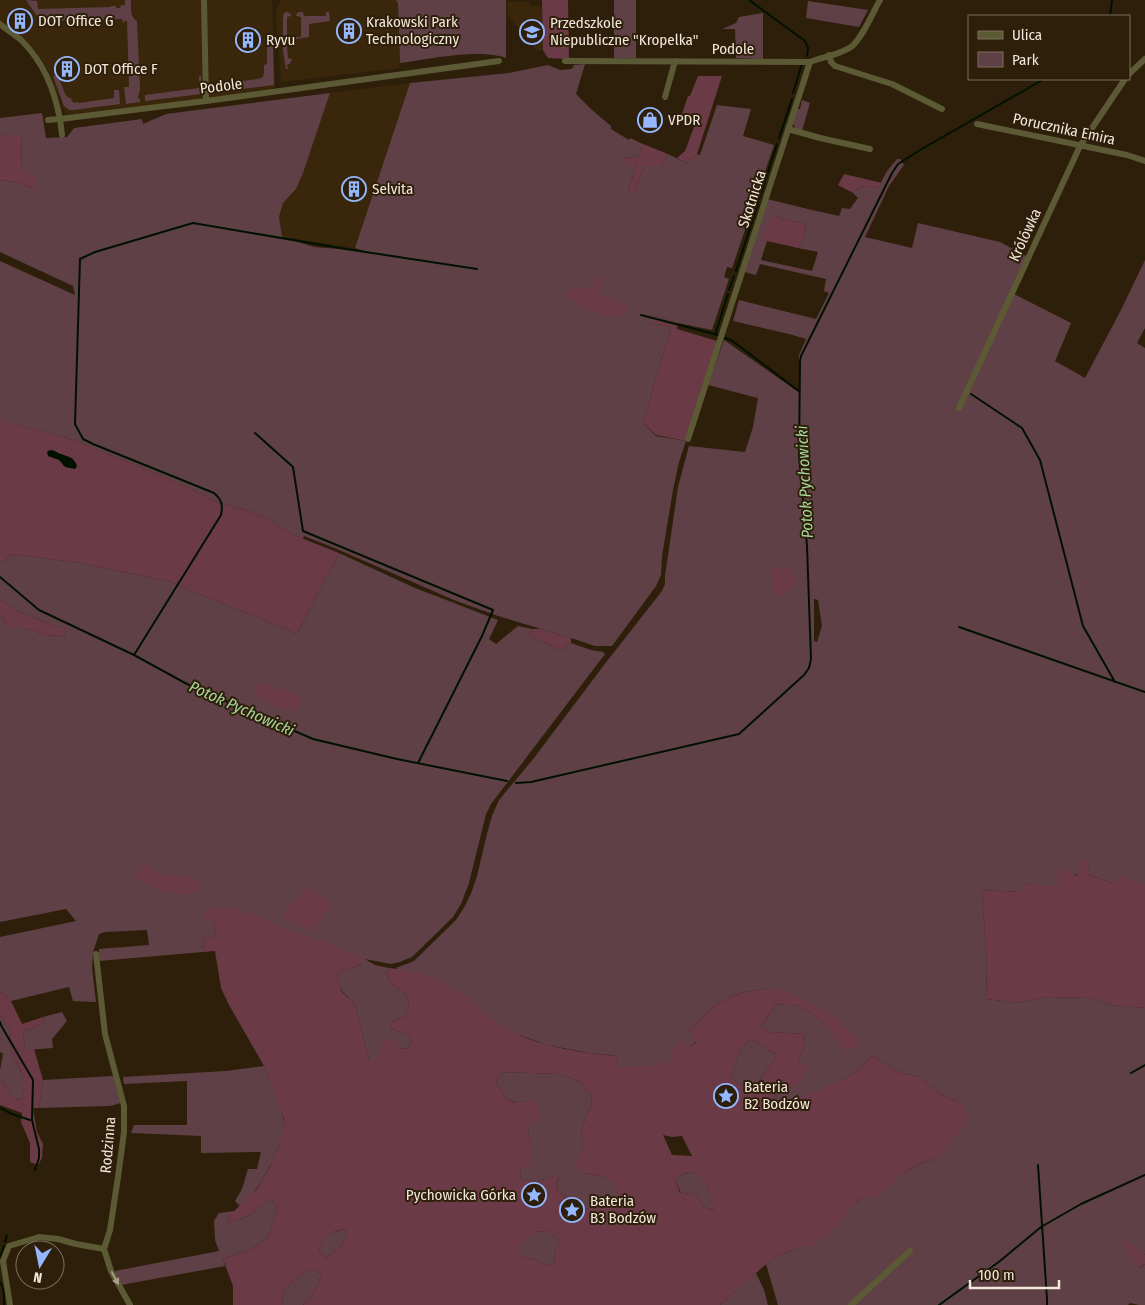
<svg xmlns="http://www.w3.org/2000/svg" width="1145" height="1305" viewBox="0 0 1145 1305" font-family="'Fira Sans Condensed',sans-serif">
<style>
.built{fill:#39260b}
.green{fill:#604047;fill-rule:evenodd}
.forest{fill:#6a3b46;fill-rule:evenodd}
.water{fill:#010}
.lines{fill:none;stroke-linecap:round;stroke-linejoin:round}
.stream{stroke:#010;stroke-width:2}
.minor{stroke:#5c5a34;stroke-width:6}
.oneway{fill:#a7a088}
.labels{text-anchor:middle;stroke-width:4;stroke-linejoin:round;paint-order:stroke}
.poi-label{font-size:15px;fill:#f2e7db;stroke:#2e1f0b;text-anchor:start}
.street-label{font-size:15px;fill:#f2e7db;stroke:#2e1f0b}
.water-label{font-size:16px;font-style:italic;fill:#a5d599;stroke:#2e1f0b}
</style>
<rect width="100%" height="100%" fill="#2e1f0b"/>
<path class="built" d="M0,0H272L275,90L77,114H67L64,111L48,70L35,51L21,36L0,21Z
M281,0H396L398,3L400,68L281,82L276,14L278,6Z
M507,2H529L531,6H542L543,50L537,51L507,14Z
M410,83L355,248L282,237L279,217L283,203L296,189L303,173L330,93Z"/>
<path class="green" d="M26,0L37,1L38,9L111,7V0V6H116V8H120L121,5H125V0H131C131,8 130,17 137,21L140,89L138,98L140,99V102L126,104L124,87H129L127,21H124V23H123L122,19L42,21L39,19Z
M396,0H506V58C481,48 428,59 400,63L398,3Z
M614,0H636V58H614Z
M808,1L868,10L859,27L806,18Z
M287,12L291,14V16L287,17V37H292V44L287,45L288,58L292,59L290,64L287,65L288,69H286L283,51V16L284,13Z
M300,12H303L304,16H326V12H329L330,21L309,24V37L296,39V37H301V17L296,16L297,13Z
M763,13V59L736,58L735,29H722L736,23L739,17Z
M267,43H273L274,85L225,91L224,86L226,83L258,79L263,77L264,72V65L267,64Z
M585,64L576,94L592,110L611,126V129L629,140L630,138L643,144L639,157L622,158L636,165L628,193H634L644,166H662L668,154L686,163L697,154L700,155L717,105L751,109L743,136L774,145L732,268L727,267L724,277L729,279L712,330L678,323L651,315V323L671,327L643,423L656,436L686,441L679,462L673,490L662,556L661,575L656,586L648,597L612,646H595L571,638L498,616L454,600L337,549L304,536L303,539L291,534L267,518L252,512L217,502L179,483L79,442L53,434L2,421L0,409V261L75,295L73,286L0,252V180L16,182L34,189L22,171L21,135L0,136V118L42,113L46,138L67,137L74,128L142,119L143,124L166,114L330,93L303,173L296,189L283,203L279,217L282,237L314,247L364,251L355,248L410,83L509,73L548,65L560,70L572,69L574,65Z
M53,76H58L66,96L72,99L71,101L75,103L76,102L79,103L114,98V90H119L120,104L74,110H69L64,106Z
M199,76H201V94L145,101V95L199,88Z
M802,100L810,103L802,131L796,129L793,124L797,108L798,109H800Z
M897,159H900L904,165L889,186L865,237L912,248L918,223L1000,242L1026,256L1014,294L1071,323L1055,361L1085,378L1121,310L1145,260V328L1137,343L1145,348V885L1112,883L1087,874L1090,861C1079,873 1066,885 1049,886C1042,887 1033,885 1025,884L1019,892L982,890L987,967L986,999L1020,1003L1047,997L1091,998L1112,1005L1145,1008V1255L1122,1238V1246L1140,1268L1145,1264V1305H1139L1130,1303L1128,1305H778L766,1264L773,1258L797,1248L814,1244L829,1233L858,1201L865,1197L876,1196L903,1174L917,1165L938,1158L963,1104L940,1094L920,1077L900,1072L872,1056L851,1075L825,1088L768,1109L766,1106L776,1095L799,1083L798,1061L805,1044L804,1034L770,1032L761,1026L776,1005C780,1004 785,1004 789,1004C814,1007 831,1033 846,1051L836,1018L769,988L740,993L715,1005L689,1030L696,1042L671,1061L647,1067H619L616,1056L589,1053L547,1045L514,1033L396,968L414,961L456,920L465,906L472,891L477,876L487,834L492,816L499,800L534,758L604,665L662,591L665,584V576L678,487L689,446L745,452L753,427L758,398L708,385L724,340L797,391L799,390V355L806,339L789,334L733,321L739,300L816,319L829,293L824,291L826,279L760,264L756,275L744,272L767,199L808,209L839,216L842,208L850,209L858,198L853,193L861,186L878,188L887,171ZM774,216L799,223L805,222L806,236L798,248L818,252L812,271L761,260L767,241L763,239ZM814,599L818,600L822,626L817,642L814,641Z
M339,553L415,588L498,620L489,639L496,644L518,626L532,629L530,636L561,650L571,643L591,650L603,652L605,654L491,804L486,814L469,883L461,904L453,917L412,957L400,962L391,964L365,959L375,965L389,968L387,971L389,981L407,995L409,1008L405,1016L390,1023L392,1029L410,1035L412,1041L408,1048L399,1049L377,1060H369L355,1004L342,991L339,985L337,979L339,972L361,965L253,914L214,920L215,937L204,939L203,952L99,961V949L149,945L147,930L105,932L99,934L93,952L92,968L96,1002L73,1001L69,987L11,1001L0,991V937L76,921L66,909L0,922V615L8,627H21L47,635L64,636L66,629L34,618L17,611L0,599V564L12,554L81,563L171,582L297,634ZM153,871L162,876H188L158,891L150,884Z
M62,1012L67,1021L52,1039L53,1048L25,1050L23,1031L44,1023L43,1017Z
M0,1015L10,1031L12,1052L24,1079V1090L21,1100L13,1099L2,1082L0,1081V1070L3,1054L0,1052Z
M751,1039L777,1055L758,1083L747,1089L730,1077L740,1050Z
M264,1066C270,1083 279,1100 283,1117C288,1135 267,1175 256,1189C252,1195 246,1201 240,1206L235,1201L242,1189L248,1169H257L261,1152L201,1153V1136L131,1133L134,1125H187V1081L124,1084L123,1077L226,1071Z
M500,1072L561,1074L580,1082L591,1094L592,1103L585,1119L581,1135L583,1144L582,1151L584,1173L601,1176L617,1185L620,1198C588,1214 583,1214 556,1189L559,1177L554,1176L535,1182L520,1178L521,1169L532,1147L528,1134L530,1125L533,1099L516,1103L506,1098L496,1083Z
M113,1076L121,1103L110,1106L39,1108L43,1080Z
M695,1172L707,1185L715,1210L704,1207L695,1194L681,1193L675,1180L683,1174Z
M271,1199L278,1208L268,1237L255,1247L223,1259L225,1266L121,1285L115,1271L219,1251L215,1240L214,1221L219,1213L235,1211L228,1217L229,1222L248,1216Z
M345,1229L347,1236L339,1248L326,1258L319,1251C324,1235 329,1233 345,1229Z
M548,1231L559,1240L555,1251L554,1263L546,1266L534,1259L521,1257L517,1247L535,1232Z
M310,1269L322,1274L314,1292L303,1305H281L284,1291L296,1278Z
M756,1273L764,1290L768,1305H720Z"/>
<path class="forest" d="M542,0H568L569,59L548,58L543,50Z
M698,76H722L697,154L686,163L677,158L685,151L694,127L681,117L688,96H690Z
M21,134L22,171L38,178L34,189L16,182L0,180V136Z
M643,144L668,154L662,166H644L634,193H628L636,165L621,162V158L639,157Z
M844,174L882,183L878,188L861,186L853,193L838,185Z
M774,216L799,223L805,222L806,236L798,248L767,241L763,239L762,234L766,233L767,223Z
M596,277L602,278L597,295L627,305L623,317L609,316L578,305L565,294L571,289L592,287Z
M651,315L678,323L677,329L717,341L686,441L656,435L643,423L671,327L651,323Z
M0,409L3,421L53,434L79,442L179,483L217,502L252,512L267,518L291,534L339,553L297,634L171,582L81,563L12,554L0,564Z
M786,565L795,578V586L781,598L774,593L771,570Z
M0,599L17,611L34,618L66,629L64,636L47,635L21,627H8L0,615Z
M532,629H541L571,638V643L561,650L530,636Z
M258,681L302,696L298,710L277,708L254,692Z
M1083,860L1090,861L1087,874L1112,883L1121,875L1145,885V1008L1112,1005L1091,998L1047,997L1020,1003L986,999L987,967L982,890L1019,892L1025,884L1050,886L1059,884L1056,874L1064,868L1076,876Z
M140,865H149C160,880 170,874 186,876C192,877 199,882 204,885L190,895L158,891L150,884L133,878Z
M308,886L333,904L311,931L288,921L282,914Z
M212,908H231L253,914L286,929L326,943L363,958L361,965L339,972L337,978L339,985L342,992L355,1004L369,1060H377L383,1040H394L400,1049L408,1048L412,1041L410,1035L392,1029L390,1023L405,1016L409,1008L407,995L389,981L387,971L389,968C412,970 442,979 461,993C478,1006 494,1022 513,1032C542,1047 583,1053 616,1056L619,1067L647,1066L671,1061L674,1045L683,1041L689,1047L696,1043L689,1030L715,1005L740,993L769,988L789,992L810,1002L836,1018L858,1041V1046L846,1052C831,1033 814,1007 789,1004C785,1004 780,1004 776,1005L761,1026L770,1032L804,1034L805,1044L798,1061L806,1065L808,1069L799,1083L776,1095L766,1105L768,1109L824,1088L851,1075L872,1056L900,1072L920,1077L940,1094L963,1104L969,1119L938,1158L917,1165L903,1174L876,1197H865L858,1201L829,1234L814,1245L797,1248L773,1258L720,1305H303L314,1292L322,1274L310,1269L296,1278L284,1291L281,1305H233V1286L223,1259L255,1247L268,1237L278,1208L271,1199L248,1216L229,1222L228,1217L256,1190L269,1169L279,1146L283,1130L284,1119L264,1066L229,1005L221,988L215,951L203,952L204,939L215,937L214,921L206,922L203,912ZM751,1039L777,1055L758,1083L747,1089L730,1077L740,1050ZM500,1072L561,1074L580,1082L591,1094L592,1103L585,1119L581,1135L583,1144L582,1151L575,1163L584,1173L601,1176L616,1185L620,1198C588,1214 583,1214 556,1189L559,1176H554L535,1182L520,1178L521,1169L532,1163V1147L528,1134L530,1125L539,1119L538,1103L533,1099L515,1103L506,1098L496,1083ZM663,1135L672,1137L682,1136L692,1156L672,1155ZM695,1172L707,1185L714,1210L704,1207L695,1194L680,1193L675,1180L683,1174ZM345,1229L347,1236L339,1248L326,1258L319,1251C324,1236 330,1232 345,1229ZM548,1231L559,1240L555,1251L554,1263L546,1266L534,1259L521,1257L518,1247L535,1232Z
M0,991L11,1001L22,1024L43,1017L44,1023L23,1031L25,1049H34L43,1080L39,1108H33L37,1132L43,1144L42,1158L38,1165L30,1162V1143L21,1122L22,1113L0,1105V1081L2,1082L13,1099L21,1100L24,1090V1079L12,1052L10,1031L0,1015Z
M1122,1237L1145,1255V1264L1139,1268L1122,1246Z"/>
<path class="water" d="M50,450C55,450 57,453 61,454C69,457 74,457 77,466L75,469L65,467L59,460L48,456L47,452Z"/>
<g class="lines">
<path class="stream" d="M749,0L805,41L808,48L807,56
M1110,16L1112,0
M793,93L802,64
M779,138L792,99
M759,199L777,144
M736,271L758,203
M729,290L734,276
M641,315L718,335
M715,335L728,294
M725,338L731,340L800,392
M971,394L1022,428L1040,460L1083,626L1115,682
M255,433L293,467L303,531L493,610L482,636L418,763
M0,577L39,610L134,655L187,684L313,739L397,759L507,781
M959,627L1145,692
M134,655L221,515C223,505 222,500 214,493L93,444L83,439L75,424L80,259L95,252L193,223L346,249L477,269
M516,783L531,782L739,734L804,675L809,668L811,659L807,546L799,455L800,361L801,356L892,173L898,164L920,150L1044,79
M0,1022L2,1027L33,1080L32,1120L39,1149V1158L35,1170
M1131,1073L1145,1065
M0,1108L12,1114L30,1120
M1038,1165L1047,1299V1305
M5,1242L7,1235
M0,1257L4,1246
M0,1282C5,1288 4,1298 4,1305
M939,1305L1000,1261L1041,1227L1081,1204L1145,1175"/>
<path class="minor" d="M204,0L206,101
M0,24C7,30 16,35 22,41C44,63 54,89 60,119L206,101L499,61
M829,55L831,62L835,66L892,84L942,109
M565,61L810,62
M1129,74L1145,59
M665,97L675,61
M48,120L60,119L62,135
M977,124L1127,155L1145,161
M788,129L820,138L870,149
M959,408L1080,146L1125,79
M688,439L810,62C823,57 839,55 851,47C862,39 873,12 880,0
M96,954L105,1034L124,1106V1132L118,1177L110,1230L104,1249L111,1271L130,1305
M10,1305L3,1261L9,1246L39,1237L58,1239L76,1244L104,1249
M851,1305L910,1251"/>
</g>
<defs><path id="oneway-solid" d="M-6-.8H1V-3.2L6.5 0L1 3.2V.8H-6Z" transform="scale(1.25)"/></defs>
<use class="oneway" href="#oneway-solid" transform="translate(115 1278) rotate(62)"/>
<defs>
<symbol id="building-ring" viewBox="-11 -11 22 22"><circle r="9.5" fill="#2e1f0b" stroke="#94b7fd" stroke-width="1.5"/><path d="M-4-6H4V6H1V3H-1V6H-4ZM-2.5-4.3h1.7v1.8h-1.7ZM.8-4.3h1.7v1.8H.8ZM-2.5-1h1.7V.8h-1.7ZM.8-1h1.7V.8H.8Z" fill="#94b7fd"/></symbol>
<symbol id="school-ring" viewBox="-11 -11 22 22"><circle r="9.5" fill="#2e1f0b" stroke="#94b7fd" stroke-width="1.5"/><path d="M0-5L7-2L0 1L-7-2ZM-4 1L0 2.5L4 1V4Q0 6-4 4Z" fill="#94b7fd"/></symbol>
<symbol id="shop-ring" viewBox="-11 -11 22 22"><circle r="9.5" fill="#2e1f0b" stroke="#94b7fd" stroke-width="1.5"/><path d="M-5-2.5h2.3a2.7 3.5 0 0 1 5.4 0H5L5.5 6h-11ZM-1.5-2.5h3a1.5 2.3 0 0 0-3 0Z" fill="#94b7fd"/></symbol>
<symbol id="sight-ring" viewBox="-11 -11 22 22"><circle r="9.5" fill="#2e1f0b" stroke="#94b7fd" stroke-width="1.5"/><path d="M0-6L1.8-2.2L6-1.7L2.9 1.2L3.7 5.4L0 3.3L-3.7 5.4L-2.9 1.2L-6-1.7L-1.8-2.2Z" fill="#94b7fd"/></symbol>
</defs>
<g fill-rule="evenodd">
<use href="#building-ring" x="6" y="7" width="28" height="28"/>
<use href="#building-ring" x="335" y="17" width="28" height="28"/>
<use href="#school-ring" x="518" y="18" width="28" height="28"/>
<use href="#building-ring" x="234" y="26" width="28" height="28"/>
<use href="#building-ring" x="53" y="55" width="28" height="28"/>
<use href="#shop-ring" x="636" y="106" width="28" height="28"/>
<use href="#building-ring" x="340" y="175" width="28" height="28"/>
<use href="#sight-ring" x="712" y="1082" width="28" height="28"/>
<use href="#sight-ring" x="520" y="1181" width="28" height="28"/>
<use href="#sight-ring" x="558" y="1196" width="28" height="28"/>
</g>
<g class="labels">
<g class="poi-label">
<text x="38" y="26">DOT Office G</text>
<text x="366" y="27">Krakowski Park<tspan x="366" dy="17">Technologiczny</tspan></text>
<text x="550" y="28">Przedszkole<tspan x="550" dy="17">Niepubliczne "Kropelka"</tspan></text>
<text x="266" y="45">Ryvu</text>
<text x="84" y="74">DOT Office F</text>
<text x="668" y="125">VPDR</text>
<text x="372" y="194">Selvita</text>
<text x="744" y="1092">Bateria<tspan x="744" dy="17">B2 Bodzów</tspan></text>
<text x="516" y="1200" text-anchor="end">Pychowicka Górka</text>
<text x="590" y="1206">Bateria<tspan x="590" dy="17">B3 Bodzów</tspan></text>
</g>
<g class="street-label">
<text x="733" y="54">Podole</text>
<text transform="translate(221 86) rotate(-7)" y="5">Podole</text>
<text transform="translate(1064 129) rotate(12)" y="5">Porucznika Emira</text>
<text transform="translate(752 199) rotate(-72)" y="5">Skotnicka</text>
<text transform="translate(1025 235) rotate(-65)" y="5">Królówka</text>
<text transform="translate(108 1145) rotate(-85)" y="5">Rodzinna</text>
</g>
<g class="water-label">
<text transform="translate(804 482) rotate(-93)" y="6">Potok Pychowicki</text>
<text transform="translate(242 708) rotate(24)" y="6">Potok Pychowicki</text>
</g>
</g>
<rect x="968" y="15" width="162" height="65" fill="#2e1f0b" stroke="#7c6f5e"/>
<rect x="978" y="31" width="25" height="8" fill="#5c5a34" stroke="#7c6f5e"/>
<text x="1012" y="40" font-size="15" fill="#f2e7db">Ulica</text>
<rect x="978" y="52" width="25" height="15" fill="#604047" stroke="#7c6f5e"/>
<text x="1012" y="65" font-size="15" fill="#f2e7db">Park</text>
<g transform="translate(40 1265) rotate(190)"><circle r="24" fill="#2e1f0b" stroke="#7c6f5e"/>
<path d="M0-4L9 19L0 12L-9 19Z" fill="#94b7fd"/>
<text y="-8" font-size="14" font-weight="bold" text-anchor="middle" fill="#f2e7db">N</text>
</g>
<path d="M970 1280v8h89v-8" fill="none" stroke="#f2e7db" stroke-width="2.5"/>
<text x="978" y="1280" font-size="15" fill="#f2e7db" stroke="#2e1f0b" stroke-width="4" paint-order="stroke">100 m</text>
</svg>
